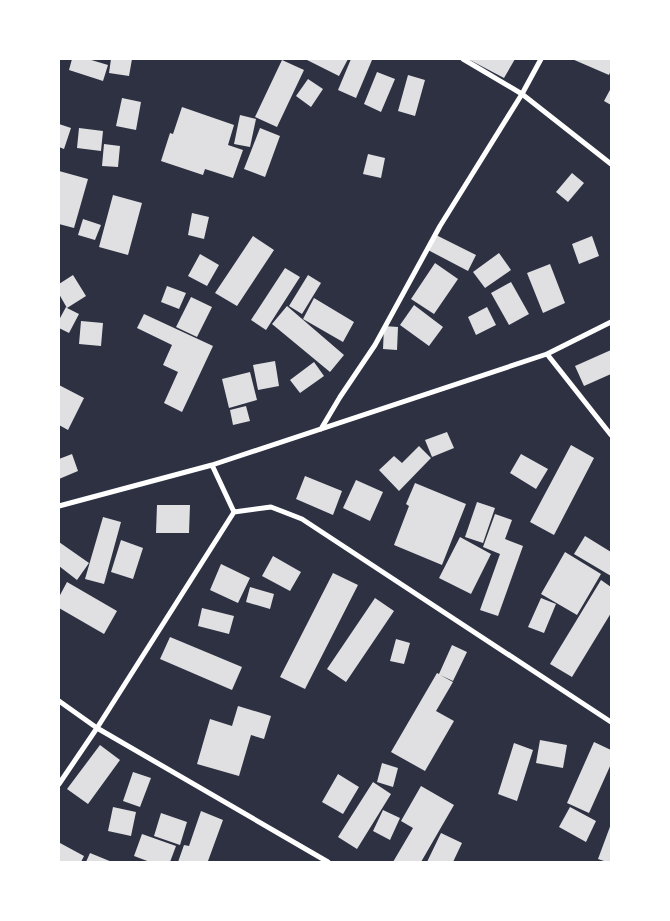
<svg xmlns="http://www.w3.org/2000/svg" width="670" height="921" viewBox="0 0 670 921" font-family="Jost,sans-serif">
<style>
.building{fill:#e0e0e3}
.lines{fill:none;stroke-linecap:round;stroke-linejoin:round}
.minor{stroke:#fff;stroke-width:5}
</style>
<rect width="100%" height="100%" fill="#2d3142"/>
<path class="building" d="M72,59H88L108,65L103,81L69,70Z
M111,59H132L129,76L109,73Z
M305,59H348L339,76Z
M351,59H368L372,60L356,98L338,90Z
M468,59H515L504,78Z
M572,59H611V70L609,75Z
M282,60L304,70L277,127L255,117Z
M377,72L395,79L381,112L364,104Z
M408,75L425,80L415,116L398,111Z
M308,79L323,89L311,107L296,96Z
M611,88V105L604,101Z
M122,98L141,102L136,130L116,126Z
M182,107L234,125L228,145L243,150L233,178L205,169L203,175L161,161L170,133L173,134Z
M240,115L256,119L250,147L234,144Z
M59,124L71,128L64,149L59,147Z
M79,128L103,131L101,151L77,148Z
M260,128L280,136L265,177L244,169Z
M104,144L120,146L118,167L102,166Z
M368,154L385,158L381,178L363,174Z
M59,171L88,179L74,228L59,224Z
M572,173L584,183L568,202L556,192Z
M113,195L142,203L128,255L99,247Z
M192,213L209,217L204,239L188,235Z
M83,219L101,225L95,240L78,235Z
M436,235L476,255L468,271L428,250Z
M253,236L274,250L237,306L215,293Z
M592,236L599,256L579,264L572,244Z
M499,253L511,270L485,288L473,272Z
M200,254L219,265L207,286L188,276Z
M435,263L458,279L434,314L411,299Z
M550,264L565,303L543,313L527,273Z
M285,268L300,277L266,330L251,320Z
M73,275L86,296L67,308L79,314L69,333L59,328V320L66,307L67,308L59,294V284Z
M308,275L321,283L302,314L289,306Z
M511,282L529,314L509,325L491,293Z
M167,286L186,293L179,309L161,302Z
M191,297L212,307L197,337L176,327Z
M314,298L354,322L343,342L303,319Z
M414,305L443,327L429,346L400,325Z
M287,306L344,355L330,372L272,324Z
M487,307L496,325L476,335L468,317Z
M144,314L213,346L182,412L164,403L178,372L163,365L172,345L137,328Z
M81,321L103,323L101,346L79,344Z
M384,326L398,327L397,350L383,349Z
M611,350V374L584,386L575,366Z
M275,361L279,386L258,390L253,365Z
M314,362L324,376L300,393L290,380Z
M250,372L257,400L229,408L222,379Z
M59,385L84,398L68,430L59,425Z
M246,406L250,421L233,425L230,410Z
M447,432L454,448L432,457L425,440Z
M571,445L594,458L554,535L530,522Z
M419,446L431,458L399,491L379,470L394,456L402,463Z
M72,454L78,471L59,479V459Z
M521,454L548,469L536,489L510,473Z
M305,476L342,491L333,515L296,499Z
M356,480L383,492L370,521L343,508Z
M415,483L466,504L442,565L394,545L409,506L406,504Z
M477,502L495,508L483,543L465,537Z
M157,505H190L189,533H156Z
M495,514L512,520L505,539L523,546L498,616L480,610L500,554L483,547Z
M103,517L121,522L104,584L85,579Z
M585,536L611,552V576L574,554Z
M460,537L491,554L471,594L439,578Z
M121,540L143,548L133,579L111,572Z
M59,542L89,563L77,580L59,566Z
M565,552L601,574L577,615L541,594Z
M273,556L301,572L290,591L262,576Z
M221,564L250,578L238,603L210,590Z
M333,573L358,585L305,689L280,677Z
M601,580L611,587V613L572,677L550,664Z
M67,582L117,611L104,634L59,608V597Z
M250,587L274,594L270,609L246,602Z
M375,598L394,611L346,682L327,669Z
M541,598L556,604L544,633L528,627Z
M202,608L234,616L229,634L198,626Z
M170,637L242,667L232,690L160,659Z
M396,639L410,643L404,664L390,661Z
M452,645L467,652L453,681L440,675L453,682L436,711L454,721L425,771L391,752L437,673L439,674Z
M238,706L271,716L264,739L251,735L239,776L197,764L210,719L232,726Z
M540,740L567,745L563,768L536,763Z
M594,742L611,750V764L589,813L567,803Z
M514,743L533,750L517,801L498,794Z
M100,745L120,760L88,804L67,789Z
M382,763L398,768L393,787L377,782Z
M133,772L151,778L140,807L123,801Z
M338,774L359,787L343,814L322,802Z
M373,782L391,794L357,849L338,837Z
M421,786L454,805L421,862H393L413,828L401,821Z
M113,807L136,812L131,836L108,831Z
M570,807L596,821L586,842L559,827Z
M383,810L400,818L390,840L373,831Z
M201,811L223,820L208,861L211,862H178L184,845L189,846Z
M161,813L187,822L180,845L154,836Z
M611,824V862H607L598,859Z
M441,833L462,843L453,862H427Z
M142,834L176,846L170,862H150L134,856Z
M60,843L84,856L81,862H59V846Z
M90,853L112,862H86Z"/>
<g class="lines">
<path class="minor" d="M463,59L522,94L611,164
M547,354L611,435
M321,429L340,397L375,345L440,226L522,94L541,59
M212,465L234,512
M59,506L212,465L547,354L611,322
M234,512L271,507L302,519L611,722
M59,701L97,728L328,862
M59,784L97,728L234,512"/>
</g>
<rect width="670" height="921" fill="none" stroke="#ffffff" stroke-width="120"/>
</svg>
